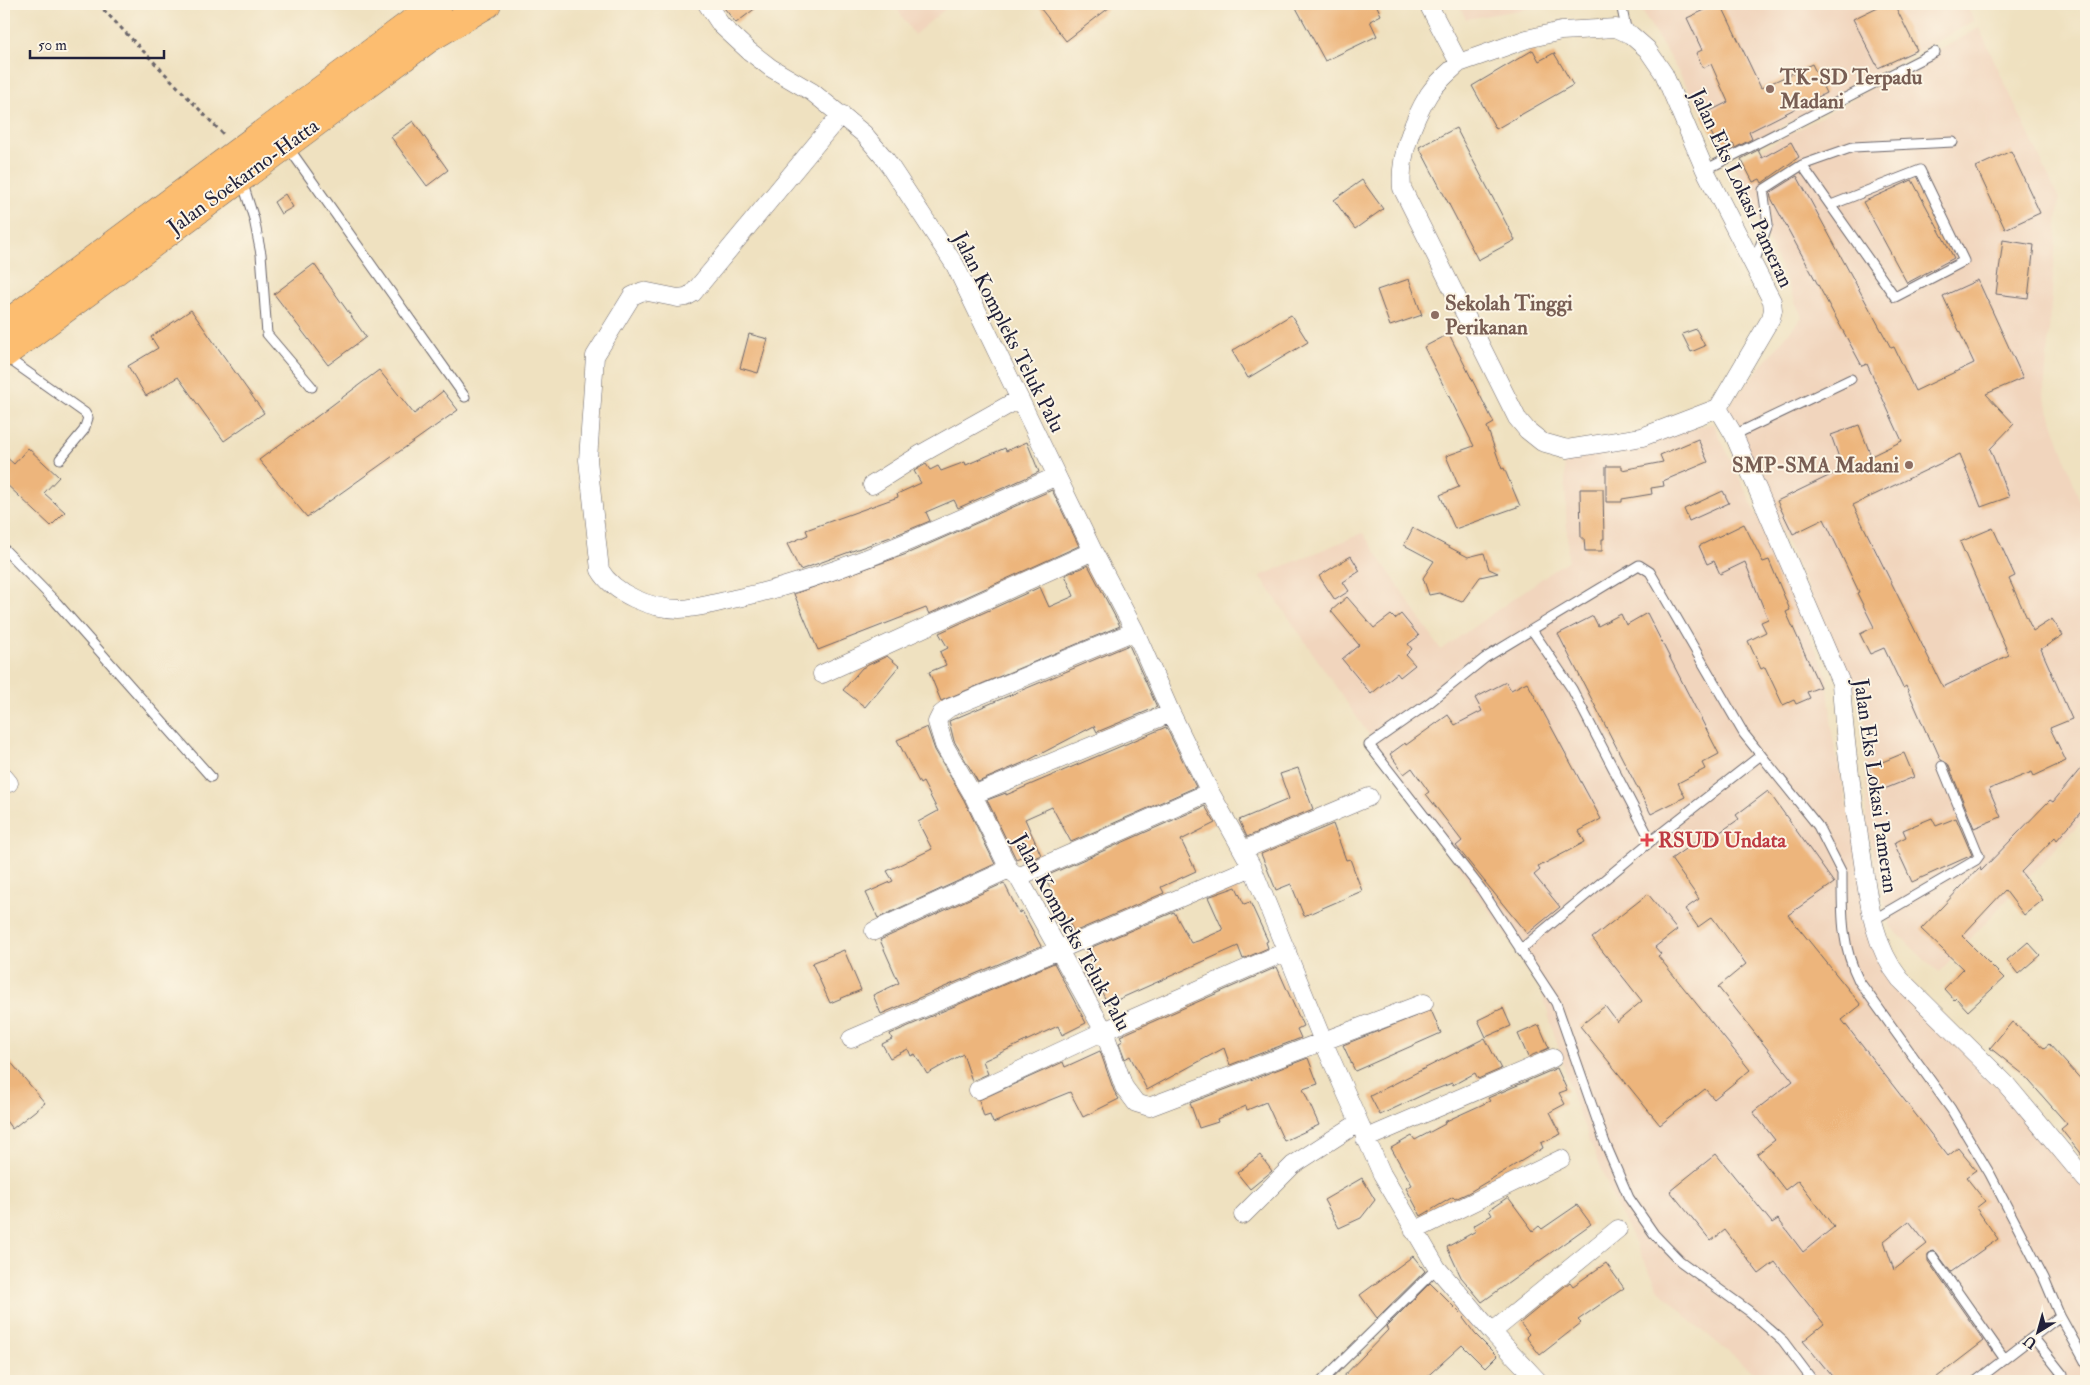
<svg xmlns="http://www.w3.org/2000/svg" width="2090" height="1385" viewBox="0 0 2090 1385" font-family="'IM FELL Double Pica',serif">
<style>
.built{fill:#f1d5bd}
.building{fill:#edb57b;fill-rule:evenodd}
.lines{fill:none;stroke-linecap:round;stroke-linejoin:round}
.lane-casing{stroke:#6a656a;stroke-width:11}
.street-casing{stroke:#6a656a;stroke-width:19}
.primary-casing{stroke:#6a656a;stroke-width:29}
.path{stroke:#6a656a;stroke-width:3;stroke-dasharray:4 4;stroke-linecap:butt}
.lane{stroke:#fff;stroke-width:9}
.street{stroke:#fff;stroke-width:18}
.primary{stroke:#fcbd6f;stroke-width:28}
.education-dot{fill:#8d6e63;stroke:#fcf5e5;stroke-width:2}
.health-dot{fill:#e0444e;stroke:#fcf5e5;stroke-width:2}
.labels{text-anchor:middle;stroke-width:4;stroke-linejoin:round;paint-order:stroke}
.education-label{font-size:21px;font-weight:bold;fill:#785e54;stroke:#fcf5e5;text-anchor:start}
.street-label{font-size:21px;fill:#22223b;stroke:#fcf5e5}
.health-label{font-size:21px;font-weight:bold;fill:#be3a42;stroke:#fcf5e5;text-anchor:start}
</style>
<rect width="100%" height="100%" fill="#fcf5e5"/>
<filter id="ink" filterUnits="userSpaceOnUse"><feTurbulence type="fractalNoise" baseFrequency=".02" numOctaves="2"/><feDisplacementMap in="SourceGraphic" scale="10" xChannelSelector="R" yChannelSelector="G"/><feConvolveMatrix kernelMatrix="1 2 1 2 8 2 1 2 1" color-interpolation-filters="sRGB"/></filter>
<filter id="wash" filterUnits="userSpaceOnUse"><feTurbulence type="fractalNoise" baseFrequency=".0096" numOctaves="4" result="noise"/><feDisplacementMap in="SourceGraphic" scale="20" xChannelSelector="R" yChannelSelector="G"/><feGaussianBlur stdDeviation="1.12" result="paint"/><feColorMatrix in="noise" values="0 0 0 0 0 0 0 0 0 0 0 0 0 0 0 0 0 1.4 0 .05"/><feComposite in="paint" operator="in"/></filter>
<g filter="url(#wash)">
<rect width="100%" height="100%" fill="#efe1c0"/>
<path class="built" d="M894,4H951L914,35Z
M1458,4H1554L1466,19Z
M1638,4H1966L1974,21L1728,156Z
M1979,28L2059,199L2044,395L2086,520V816L1938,973L1890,926L1866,822L1865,711L1725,410L1802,317L1735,165Z
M1713,423L1769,540L1827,676L1833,739L1883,974L2006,1084L2086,1180V1381H1763L1691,1321L1659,1289L1617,1208L1574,1101L1539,983L1260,576L1363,533L1441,650L1568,560L1564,454L1614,452Z"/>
<g id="blocks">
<path class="building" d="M721,4H761L736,23Z
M1037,4H1114L1066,41Z
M1294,4H1376L1381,15L1370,21L1377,36L1325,61Z
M1718,4H1721L1761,88L1812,64L1826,93L1749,132L1752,139L1735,148L1733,144L1727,147L1724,140L1717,144L1702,115L1728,102L1711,64L1703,68L1696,53L1702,50L1687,18Z
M1884,4H1894L1917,50L1878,68L1853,19Z
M1533,50L1539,61L1554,53L1573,85L1496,129L1472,86Z
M413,121L448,170L427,186L391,137Z
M1456,128L1515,240L1478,260L1419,147Z
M1791,142L1799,157L1762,183L1760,179L1753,182L1741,159L1758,150L1762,158Z
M2011,151L2040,213L2005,229L1976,167Z
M1797,176L1891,348L1894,347L1915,391L1974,363L1943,296L1978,280L2023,378L1986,394L2014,424L1990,449L2009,497L1981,507L1960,454L1853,505L1943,687L2009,655L1960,542L1993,528L2015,576L2009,579L2033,631L2052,619L2063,635L2041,649L2072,719L2050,728L2066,761L2034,776L2032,772L1989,789L2001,817L1974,828L1948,764L1941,760L1932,740L1930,741L1906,686L1903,688L1884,648L1870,654L1860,634L1874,627L1857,593L1859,592L1824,519L1793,534L1777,501L1843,469L1831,435L1859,425L1871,456L1902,441L1867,364L1862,366L1771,198L1770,193Z
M1362,180L1383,209L1355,229L1334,200Z
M1912,180L1954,258L1907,283L1863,202Z
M285,194L293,207L281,214L274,202Z
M2003,240L2034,245L2028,298L1996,294Z
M314,264L366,337L328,365L274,294Z
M1409,279L1422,315L1390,326L1377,290Z
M191,310L264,413L224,441L178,377L146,396L128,366L158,348L151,337Z
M1291,315L1308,342L1248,378L1232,351Z
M1696,329L1705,346L1691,352L1682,334Z
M749,334L768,339L758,373L740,368Z
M1449,334L1494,423L1487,427L1502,469L1504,468L1520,506L1455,529L1440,495L1459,487L1446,456L1474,446L1424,347Z
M379,370L414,414L443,391L458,410L307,517L259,460Z
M1698,439L1708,462L1663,481L1664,486L1651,488L1652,494L1622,499V502H1606V466H1622V470L1663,462L1660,455Z
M1027,442L1039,472L958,508L954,500L926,512L930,521L896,535L800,570L787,544L808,535L806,530L898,497L897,494L921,483L914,471L926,464L930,470L938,466L941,471L965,462L966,465L1005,448L1006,451Z
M28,448L59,477L44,493L65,512L51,526L4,482V455L14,464Z
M1580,489H1603L1604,539H1602V551H1585L1584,538H1581Z
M1052,490L1079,546L929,614L926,608L818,650L794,594L904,555Z
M1723,491L1729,503L1689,521L1684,509Z
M1744,524L1763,562L1769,560L1790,610L1786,612L1820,687L1807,692L1810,698L1796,704L1794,700L1783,705L1765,667L1761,669L1748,641L1766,632L1761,622L1768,619L1745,562L1720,574L1714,561L1707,564L1699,546Z
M1413,528L1468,557L1484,553L1489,569L1498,573L1480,577L1462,602L1439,593L1429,595L1423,578L1434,561L1404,545Z
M1351,556L1360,571L1343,582L1349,591L1335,600L1319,576Z
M1088,565L1120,626L941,701L929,672L946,665L940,652L948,648L939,633L1040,587L1049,607L1074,596L1065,575Z
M1347,597L1374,628L1391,615L1395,619L1401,614L1419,636L1408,644L1412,649L1406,655L1415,665L1400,677L1397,673L1371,694L1342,659L1359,645L1331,611Z
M1647,613L1719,754L1702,763L1705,769L1678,783L1685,797L1651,814L1558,634L1593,616L1598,626L1621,614L1626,625Z
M1129,645L1157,707L1097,732L1094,726L1025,762L978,782L954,741L949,721Z
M887,656L899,666L865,707L843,690L862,668Z
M1506,682L1511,690L1527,682L1601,819L1579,831L1585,842L1538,867L1540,870L1534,875L1560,907L1527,934L1456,846L1462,841L1426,794L1429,792L1412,768L1404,774L1390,754L1405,743L1406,745L1448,715L1455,725L1482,711L1475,698Z
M927,727L935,750L964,800L995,864L878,918L866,893L893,881L887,871L932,849L918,822L938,811L923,782L920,784L897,740Z
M1166,727L1196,787L1071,842L1052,807L1025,819L1041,855L1025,862L1023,856L1016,859L987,800L1006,793V795Z
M1904,753L1914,777L1877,792L1868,768Z
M2086,762V806L2057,840L2055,837L2021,872L2043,900L2024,915L2005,890L1962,936L2004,978L1968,1011L1956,998L1954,1000L1944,989L1963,969L1921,929L1980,867L1981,871L2050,800L2053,802Z
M1298,768L1313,809L1247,837L1239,820L1289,799L1280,774Z
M1768,791L1834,883L1788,915L1861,1005L1842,1020L1948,1156L1958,1148L1976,1170L1966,1177L1985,1201L1976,1208L1998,1239L1951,1272L1936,1252L1932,1251L1928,1254V1261L1984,1341L1932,1381H1836L1803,1341L1824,1324L1775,1262L1759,1274L1725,1230L1711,1241L1670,1191L1716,1154L1772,1223L1778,1219L1803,1252L1834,1227L1798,1180L1785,1190L1757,1154L1775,1140L1753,1112L1793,1081L1718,987L1746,964L1712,917L1698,927L1685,909L1699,899L1671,859L1702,837L1706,842L1739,819L1736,815ZM1909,1221L1927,1244L1894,1270L1884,1241Z
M1205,806L1215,823L1181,840L1196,871L1161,887L1164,893L1074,932L1044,877Z
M1932,818L1936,826L1956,818L1972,855L1912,882L1894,843L1906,837L1903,830Z
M1333,824L1346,860L1350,859L1362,891L1304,916L1291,884L1276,890L1261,854Z
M1004,883L1019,913L1022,911L1041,946L881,1014L873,995L899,983L880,940Z
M1236,887L1244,904L1250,902L1268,941L1266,942L1268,948L1243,959L1238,946L1108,1004L1098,985L1092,988L1084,973L1094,968L1085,950L1174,912L1191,943L1198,941L1223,930L1208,897Z
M1648,894L1677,930L1655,947L1661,954L1658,956L1750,1070L1714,1099L1705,1089L1660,1125L1580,1026L1605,1006L1617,1022L1642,1001L1592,938Z
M2028,942L2040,955L2018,974L2007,960Z
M844,950L861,990L830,1003L812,963Z
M1054,963L1086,1023L1062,1035L1058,1026L983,1061L988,1074L972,1081L963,1054L927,1074L915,1054L911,1056L908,1049L890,1058L882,1044L892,1039L890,1034Z
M1277,967L1303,1026L1297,1029L1301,1038L1230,1065L1224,1048L1147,1090L1130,1056L1125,1059L1119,1043L1123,1041L1120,1036Z
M1503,1008L1511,1026L1486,1037L1478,1020Z
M1431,1010L1441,1033L1355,1071L1343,1045Z
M2012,1022L2044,1048L2049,1044L2086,1085V1161L2061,1129L2067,1124L2023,1074L1990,1048Z
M1539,1025L1549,1048L1528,1057L1518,1034Z
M1485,1038L1501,1069L1478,1079L1475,1073L1453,1085L1452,1083L1429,1092L1380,1115L1370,1096Z
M1100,1051L1114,1091L1119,1099L1083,1117L1070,1092L993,1123L990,1115L984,1117L979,1100L1063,1062L1065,1067Z
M4,1054L45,1103L12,1129L4,1118Z
M1308,1058L1318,1084L1303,1089L1319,1125L1284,1141L1266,1102L1247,1110L1246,1106L1217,1119L1218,1122L1199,1128L1190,1103Z
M1557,1068L1567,1090L1559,1093L1565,1104L1550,1112L1561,1134L1541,1143L1543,1148L1468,1193L1455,1199L1453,1197L1421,1216L1406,1188L1412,1185L1391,1148L1412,1136L1415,1140L1445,1124L1444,1122L1490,1101L1488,1098Z
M1260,1155L1272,1171L1250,1189L1237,1173Z
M1362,1178L1375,1200L1361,1218L1339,1228L1324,1200Z
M1508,1197L1533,1231L1539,1226L1542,1229L1577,1205L1591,1224L1482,1302L1461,1277L1447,1247L1476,1231L1473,1226L1492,1215L1489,1210Z
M1413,1256L1425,1271L1377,1318L1360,1295Z
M1606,1263L1624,1288L1578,1320L1581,1323L1540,1355L1526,1337L1529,1334L1520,1323L1570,1282L1573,1286Z
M1430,1283L1464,1317L1463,1318L1475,1334L1497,1356L1485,1368L1462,1345L1422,1381H1339L1388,1330L1386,1327Z"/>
</g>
</g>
<g filter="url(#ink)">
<use href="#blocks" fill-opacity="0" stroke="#6a656a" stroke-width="1"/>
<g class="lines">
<defs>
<path id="lane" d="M1621,4L1627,33
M288,147L465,397
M1802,165L1895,297L1964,261L1920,170L1831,205
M1705,170L1935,52
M242,181L254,219L261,254L267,334L312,387
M1754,263L1768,224L1763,190L1802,165L1853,147L1953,142
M6,357L85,413L88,418L84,430L60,459
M1734,435L1851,379
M4,549L56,602L211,777
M1532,630L1572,689L1651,841
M1873,920L1976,860L1979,856L1942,766
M1520,950L1651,841L1761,755
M1933,1257L2004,1358
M2033,1337L2063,1375L2055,1381
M1322,1381L1437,1268
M1813,1381L1783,1341L1749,1311L1680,1261L1654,1234L1629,1198L1605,1143L1556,1003L1481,889L1369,745L1429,703L1485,658L1639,565L1650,572L1744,734L1818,826L1842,873C1842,914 1841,945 1859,981L1951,1109L1990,1174L2044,1278L2060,1316L2086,1363
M1976,1381L2060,1316"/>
<path id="street" d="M707,4L721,25L749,51L771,68L812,92L864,134L886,160L955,265L1093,551L1135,631L1171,713L1210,792L1252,867L1323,1041L1382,1174L1437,1268L1492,1332L1538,1381
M1428,4L1459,63C1449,72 1437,82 1429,94C1413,120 1399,157 1402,188L1517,418L1527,430L1542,442L1567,449L1642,437L1718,408
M1459,63L1527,39L1561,31L1616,28L1631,35L1647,49L1664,74L1705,170L1772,301L1773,310L1771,318L1718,408
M841,114L693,293L686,297L678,298L643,291L632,296L595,356L588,460L600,570C614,594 651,609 679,609C699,608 719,602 738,598C849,574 953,521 1057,476
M1718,408L1734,435L1841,683C1844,739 1852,794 1861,849C1868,894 1871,943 1900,979L2006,1084L2086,1180
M872,485L921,454L1019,399
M1135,631L949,708L941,714L937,722L944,745L973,795L1009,869L1018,877L1104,1031L1124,1087L1136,1103L1149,1107L1424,1003
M822,674L1093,551
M4,777L9,783
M973,795L1171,713
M1243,850L1369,797
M1018,877L1210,792
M874,931L1009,869
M851,1039L1252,867
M978,1090L1104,1031L1287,951
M1365,1139L1553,1058
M1243,1215L1293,1165L1358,1123
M1414,1231L1561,1159
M1492,1332L1618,1229"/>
<path id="primary" d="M4,326L437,4
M4,354L428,39L487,4"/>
</defs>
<use href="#lane" class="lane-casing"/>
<use href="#street" class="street-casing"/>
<use href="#primary" class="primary-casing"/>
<path class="path" d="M98,4L225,136"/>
<use href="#lane" class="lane"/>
<use href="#street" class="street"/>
<use href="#primary" class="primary"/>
</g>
</g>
<g class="education-dot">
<circle cx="1770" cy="89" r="5"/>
<circle cx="1435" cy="315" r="5"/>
<circle cx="1909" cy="465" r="5"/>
</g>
<path class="health-dot" d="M1644.5 832.5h5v5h5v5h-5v5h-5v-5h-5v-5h5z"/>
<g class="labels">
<g class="education-label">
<text x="1780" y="84">TK-SD Terpadu<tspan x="1780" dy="24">Madani</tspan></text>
<text x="1445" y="310">Sekolah Tinggi<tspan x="1445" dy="24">Perikanan</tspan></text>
<text x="1899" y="472" text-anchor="end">SMP-SMA Madani</text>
</g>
<g class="street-label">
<text transform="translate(243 176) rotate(-36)" y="7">Jalan Soekarno-Hatta</text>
<text transform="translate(1742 188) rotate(65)" y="7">Jalan Eks Lokasi Pameran</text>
<text transform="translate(1009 332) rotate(63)" y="7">Jalan Kompleks Teluk Palu</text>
<text transform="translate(1876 786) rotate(82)" y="7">Jalan Eks Lokasi Pameran</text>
<text transform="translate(1072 932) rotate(61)" y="7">Jalan Kompleks Teluk Palu</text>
</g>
<g class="health-label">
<text x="1658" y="847">RSUD Undata</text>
</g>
</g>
<rect width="2090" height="1385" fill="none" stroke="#fcf5e5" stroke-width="20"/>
<g transform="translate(2038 1332) rotate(217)" stroke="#fcf5e5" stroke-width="4" paint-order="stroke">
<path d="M0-4L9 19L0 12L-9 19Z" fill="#22223b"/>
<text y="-8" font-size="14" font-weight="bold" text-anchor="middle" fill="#22223b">U</text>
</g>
<path d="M30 50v8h134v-8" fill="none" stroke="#22223b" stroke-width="2.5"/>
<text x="38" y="50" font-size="15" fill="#22223b" stroke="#fcf5e5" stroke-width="4" paint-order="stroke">50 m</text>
</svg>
